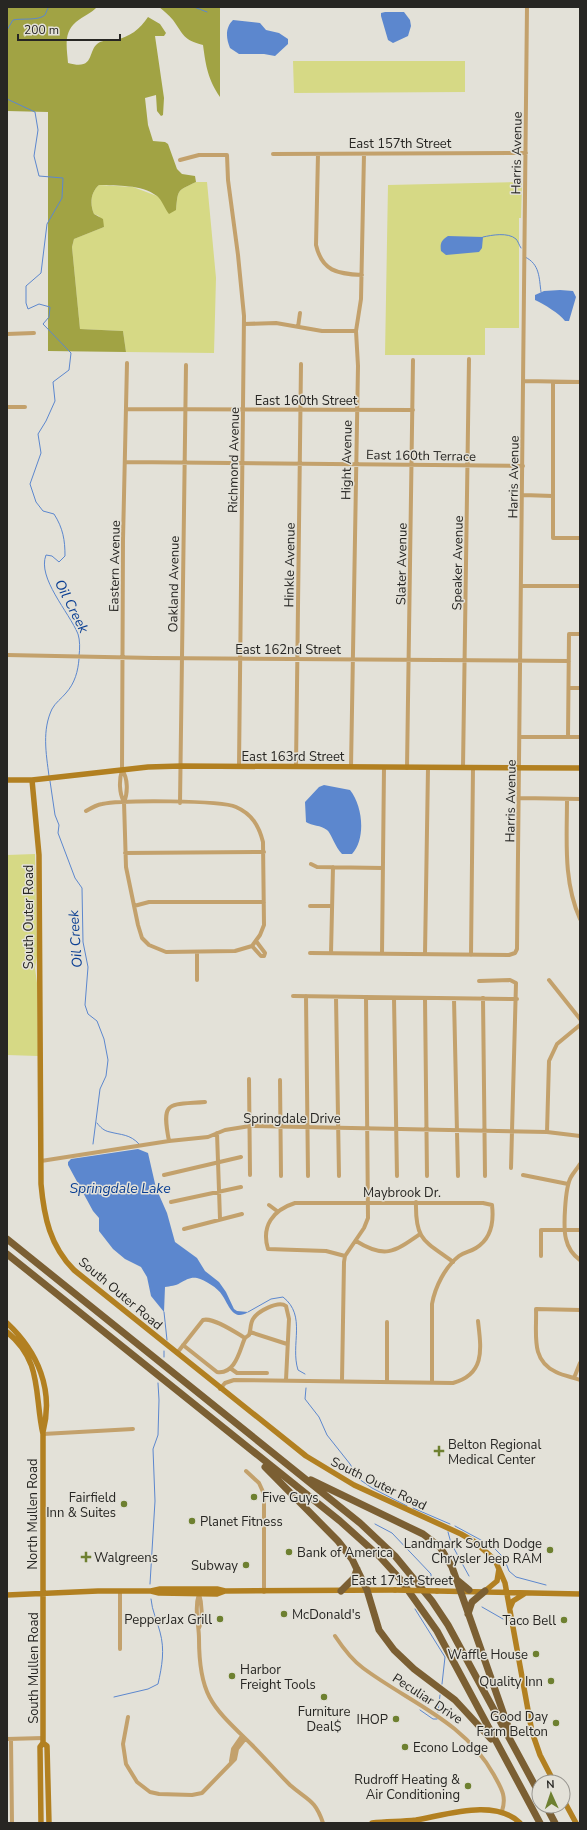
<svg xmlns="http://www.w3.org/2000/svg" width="587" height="1830" viewBox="0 0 587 1830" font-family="'Nunito Sans',sans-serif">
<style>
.green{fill:#d6d985}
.forest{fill:#a1a344}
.water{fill:#5c87ce}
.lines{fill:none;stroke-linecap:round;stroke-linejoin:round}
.stream{stroke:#5c87ce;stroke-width:1}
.street{stroke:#c3a16c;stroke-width:4}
.secondary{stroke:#b28021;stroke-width:5.5}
.highway{stroke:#7b5f33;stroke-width:7}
.secondary-bridge{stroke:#b28021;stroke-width:5.5}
.poi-dot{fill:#6e8030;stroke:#e3e1d8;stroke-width:1.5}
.labels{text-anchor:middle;stroke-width:3;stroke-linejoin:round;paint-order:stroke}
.street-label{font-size:13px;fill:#272623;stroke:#e3e1d8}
.poi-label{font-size:13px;fill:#272623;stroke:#e3e1d8;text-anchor:end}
.water-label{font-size:14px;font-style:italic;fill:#0b3f93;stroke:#e3e1d8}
</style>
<rect width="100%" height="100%" fill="#e3e1d8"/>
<path class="green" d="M293,61H465V92L294,93Z
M196,182H207L216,278L214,353L126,352L123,331L80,329L72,247L74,239L104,227L99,216L94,214C90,205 90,193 99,185L133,187L157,196L176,210C178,189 177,191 196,182Z
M522,182L521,218H519V328H485V355H385L388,185Z
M35,854L37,956L35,968L37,983L38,1056L7,1055V855Z"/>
<path class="forest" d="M7,7H97C92,13 83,16 76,22C63,33 67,48 68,63C97,71 86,49 100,42C104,40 111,41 115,40C130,37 140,29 148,17L160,24L166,33L164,36H155L164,98L163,115L161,116L157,111L156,95L145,98L148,125L153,141L165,142L168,144L177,169L182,174L195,176L196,182C177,191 178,189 176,210L169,214C165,209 162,200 157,196C141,184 117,186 99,185C90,193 90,205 94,214L103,219L104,227L74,239L72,247L80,329L123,331L126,352L48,351V112L7,111Z
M159,7H220V97C208,79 206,67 203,45C183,40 184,35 173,20C169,15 164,11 159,7Z"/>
<path class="water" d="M385,12H404L410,20L411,26L408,36L393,43L388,40L381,16V13Z
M233,20L260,23L266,30L279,33L288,39V44L275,56L264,54H239L230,48C226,38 225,28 233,20Z
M448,236L483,237L482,248L479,252L446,255L441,251C440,244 441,240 448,236Z
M560,290L573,291L576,297L569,321H565C560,314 544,304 535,300V295L544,291Z
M324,785L350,790C363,806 366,839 352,854H342C335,847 331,833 327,830C321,825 312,826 306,822L305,802L319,787Z
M138,1149L148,1153L156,1188L167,1213L175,1242L197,1258L205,1271L219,1282L226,1292L234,1309L237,1311L248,1312C233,1322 229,1305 222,1295C218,1288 205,1280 197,1278C190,1277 186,1280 180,1283C176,1286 170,1286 165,1287L164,1312L151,1296L147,1277L141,1267L125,1259L113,1249L99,1231V1218L93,1211L68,1165V1162L71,1159Z"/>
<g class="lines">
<path class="stream" d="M194,7L207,12
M7,30L13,20C22,18 38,21 45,15C46,13 47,9 49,7
M7,99L35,112L38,130L34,156L39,176L63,178L62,198L47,224L41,273L26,286V303L28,309L39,304L50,307L49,317L43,324L71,353L69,370L53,382L55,401L46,421L38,434L41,453L30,484L36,502L43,511L54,514C63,528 65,540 65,556L59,562L52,556L46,555C37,578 69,612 78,634C80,640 80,649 79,656
M483,237C492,235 508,232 516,239C518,241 519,245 521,248
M525,257C540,264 539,278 541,292
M49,776C46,753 42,730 52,709C55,703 62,698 66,693C75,683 78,671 79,659
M50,781L55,815L59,825L58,833L75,878L82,888L83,942L88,967L85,1005L88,1014L97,1021L104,1039L108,1060L106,1076L100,1089L93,1144
M97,1123C100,1127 104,1131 110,1132C121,1135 130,1134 139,1144
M164,1312L167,1340
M248,1312L271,1299L283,1297C307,1316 290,1344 298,1370L305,1374
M164,1357V1351
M306,1388L305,1399L319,1417L327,1435L350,1464L359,1479L372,1488L407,1506
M413,1508L450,1524
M375,1524L392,1533L431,1574V1576
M455,1526L492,1546L504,1558L509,1571L516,1577L546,1585
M448,1532L451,1543L469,1576
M150,1584L155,1501L153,1449L158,1435L159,1400L158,1383
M482,1607L503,1619
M415,1609L445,1657L442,1684
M114,1697L148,1689L158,1684C162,1666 165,1650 160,1632C157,1620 152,1611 151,1599
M420,1710L433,1719H437
M438,1712L440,1695"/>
<path class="street" d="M273,154L526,153
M318,154L316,245C322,271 337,274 362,275
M180,160L199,155H227L228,180L238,255L244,316L239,766
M244,324L276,323L322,331H356
M298,327L300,313
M7,334L34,333
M524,381L580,382
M553,382V538H580
M7,407H25
M126,409L413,410
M126,462L523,466
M523,495L553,496
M522,586H580
M7,655L153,658L569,661
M569,688H580
M521,737H580
M568,737L569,634H580
M296,767L301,364
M351,767L358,366L356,331L361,299L364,154
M463,767L469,359
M407,768L413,360
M122,770C128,778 128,793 124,802
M520,798L580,799
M567,799C567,840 563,881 580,919
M180,803L186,365
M86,811C91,808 96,805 102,804C121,800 220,800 236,807C252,814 259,826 263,842L264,925L260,935L252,946L235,951L166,952L149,945L142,938L138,925L126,867L124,802C119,793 119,780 122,770L123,540L127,363
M125,853L264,852
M311,864L317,867L383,868
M134,906L149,902H264
M310,906H332
M252,946L261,956H264L265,953L256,941
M310,953L509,955L515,953L517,949L527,7
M331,953L333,867
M382,954L384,767
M425,954L428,768
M471,955L473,767
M197,980V952
M549,980L580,1019
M479,981L510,980L516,983L511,1168
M293,996L517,999
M306,996L308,1176
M336,997L339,1176
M394,998L397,1176
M425,998L427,1176
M483,998L485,1176
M454,999L458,1176
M249,1079L250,1175
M280,1080L281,1176
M547,1132L549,1061L557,1044L580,1025
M217,1133L220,1219
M169,1141C161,1100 168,1105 205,1102
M41,1161L169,1141L208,1137L225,1130L250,1126L547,1132L580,1136
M580,1164C577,1169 573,1173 571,1177C565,1187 563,1228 566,1239C568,1248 573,1255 580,1260
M164,1175L241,1157
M523,1175L568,1184
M171,1202L241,1187
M416,1202C415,1241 425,1241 453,1262
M269,1205L277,1211
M184,1229L242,1214
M356,1241C385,1259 394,1252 420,1234
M345,1256L326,1251L268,1249C261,1226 273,1210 295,1203H483L492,1205C494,1222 491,1239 476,1248C470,1252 464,1252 459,1256C445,1267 435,1287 432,1304V1382
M541,1256V1230H580
M580,1310L536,1309C537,1334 530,1360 556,1372C564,1376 572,1377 580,1380
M250,1332L287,1344
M183,1345L217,1372C236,1375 240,1348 245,1338
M177,1353L203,1320C213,1317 235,1332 245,1338L249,1335C251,1330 250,1324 253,1319C257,1312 278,1300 286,1306L289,1319L286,1380
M230,1368L237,1373H267
M574,1378L580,1363
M342,1381L344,1262L345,1256L364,1228L368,1218L366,997
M387,1382V1322
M220,1389L225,1383L234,1380L453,1383C486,1374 481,1348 478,1321
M43,1434L133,1429
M246,1471L259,1483L264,1494V1592
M120,1591V1649
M199,1594C194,1609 199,1624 199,1639C199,1697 213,1707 252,1745C265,1758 277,1772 290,1785C307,1800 315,1799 323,1823
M199,1628C203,1619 202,1603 199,1594
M335,1636C343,1648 352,1660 363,1668C410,1703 464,1721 494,1775C501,1788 507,1796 502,1811
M128,1717L123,1744L126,1764L137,1782L150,1792L159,1794L192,1795L202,1793L235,1759L237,1749L245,1739
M7,1739L43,1738
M11,1739L12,1823
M231,1761L233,1749L242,1736"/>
<path class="secondary" d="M7,780H32L148,767L181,766L580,768
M32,780L39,855L41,1184C44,1217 50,1246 74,1270L306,1456L354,1485L461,1534L475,1542L495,1560L505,1583L532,1732L540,1755L554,1782
M7,1323C38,1352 54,1390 43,1432
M7,1332C43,1361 34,1395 43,1434V1743L40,1747L41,1823
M151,1591L159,1593L217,1594L225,1591L395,1590
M437,1591L580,1594
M485,1591L497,1581L499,1569
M7,1595L98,1591H151L160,1589H217L225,1591
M510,1608L513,1601L524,1594
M43,1743L47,1746L49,1823
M563,1799L576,1823
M372,1823C387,1821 401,1822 416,1820C446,1815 495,1798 520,1823"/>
<path class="highway" d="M7,1239L360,1523L395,1556L432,1601L448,1625L539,1793
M7,1254L340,1521L380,1557L400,1579L437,1631L540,1823
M265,1467L338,1541L352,1559L367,1590L379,1630L394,1650L414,1669L455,1700L491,1739
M311,1480L423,1534L440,1547L452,1567L510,1732
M457,1580L469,1590
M341,1591L354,1578L357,1569
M468,1614L472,1602L485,1591
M546,1806L555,1823"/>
<path class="secondary-bridge" d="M395,1590L437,1591"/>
</g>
<g class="poi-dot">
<path d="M437 1445h4v4h4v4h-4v4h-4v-4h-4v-4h4z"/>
<circle cx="254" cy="1497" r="4"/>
<circle cx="124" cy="1504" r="4"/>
<circle cx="192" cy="1521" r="4"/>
<circle cx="550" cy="1550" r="4"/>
<circle cx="289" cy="1552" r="4"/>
<path d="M84 1551h4v4h4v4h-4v4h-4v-4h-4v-4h4z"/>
<circle cx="246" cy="1565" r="4"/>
<circle cx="284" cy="1614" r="4"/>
<circle cx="220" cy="1619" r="4"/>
<circle cx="564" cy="1620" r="4"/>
<circle cx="536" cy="1654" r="4"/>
<circle cx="232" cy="1676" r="4"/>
<circle cx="551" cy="1681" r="4"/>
<circle cx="324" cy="1697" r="4"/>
<circle cx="396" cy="1719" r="4"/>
<circle cx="556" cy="1723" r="4"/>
<circle cx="405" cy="1747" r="4"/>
<circle cx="468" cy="1786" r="4"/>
</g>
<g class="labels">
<g class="street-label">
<text x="400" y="148">East 157th Street</text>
<text transform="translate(516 153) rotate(-89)" y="5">Harris Avenue</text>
<text x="306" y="405">East 160th Street</text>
<text transform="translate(421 455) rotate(1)" y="5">East 160th Terrace</text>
<text transform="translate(233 460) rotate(-89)" y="5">Richmond Avenue</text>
<text transform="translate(346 460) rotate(-89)" y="5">Hight Avenue</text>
<text transform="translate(513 477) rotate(-89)" y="5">Harris Avenue</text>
<text transform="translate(457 563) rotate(-89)" y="5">Speaker Avenue</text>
<text transform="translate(401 564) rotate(-89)" y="5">Slater Avenue</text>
<text transform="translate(289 565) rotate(-89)" y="5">Hinkle Avenue</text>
<text transform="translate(114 566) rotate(-89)" y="5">Eastern Avenue</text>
<text transform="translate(173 584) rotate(-89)" y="5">Oakland Avenue</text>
<text x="288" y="654">East 162nd Street</text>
<text x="293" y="761">East 163rd Street</text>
<text transform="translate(510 801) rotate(-89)" y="5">Harris Avenue</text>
<text transform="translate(28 917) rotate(-90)" y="5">South Outer Road</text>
<text x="292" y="1123">Springdale Drive</text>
<text x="402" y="1197">Maybrook Dr.</text>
<text transform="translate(121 1293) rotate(40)" y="5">South Outer Road</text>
<text transform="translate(379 1483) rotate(26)" y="5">South Outer Road</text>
<text transform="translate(32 1514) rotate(-90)" y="5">North Mullen Road</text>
<text x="402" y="1585">East 171st Street</text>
<text transform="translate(33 1668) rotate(-90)" y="5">South Mullen Road</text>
<text transform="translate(428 1698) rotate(33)" y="5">Peculiar Drive</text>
</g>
<g class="poi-label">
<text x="448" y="1449" text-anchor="start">Belton Regional<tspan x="448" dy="15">Medical Center</tspan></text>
<text x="116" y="1502">Fairfield<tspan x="116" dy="15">Inn &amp; Suites</tspan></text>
<text x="262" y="1502" text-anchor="start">Five Guys</text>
<text x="200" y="1526" text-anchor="start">Planet Fitness</text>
<text x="542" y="1548">Landmark South Dodge<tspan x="542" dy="15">Chrysler Jeep RAM</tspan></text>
<text x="297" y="1557" text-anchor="start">Bank of America</text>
<text x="94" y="1562" text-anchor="start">Walgreens</text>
<text x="238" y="1570">Subway</text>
<text x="292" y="1619" text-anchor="start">McDonald's</text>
<text x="212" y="1624">PepperJax Grill</text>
<text x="556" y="1625">Taco Bell</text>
<text x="528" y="1659">Waffle House</text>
<text x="240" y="1674" text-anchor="start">Harbor<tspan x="240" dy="15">Freight Tools</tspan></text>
<text x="543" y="1686">Quality Inn</text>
<text x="324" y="1716" text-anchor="middle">Furniture<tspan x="324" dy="15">Deal$</tspan></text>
<text x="548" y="1721">Good Day<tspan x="548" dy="15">Farm Belton</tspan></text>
<text x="388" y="1724">IHOP</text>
<text x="413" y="1752" text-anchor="start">Econo Lodge</text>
<text x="460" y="1784">Rudroff Heating &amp;<tspan x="460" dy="15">Air Conditioning</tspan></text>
</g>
<g class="water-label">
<text transform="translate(72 606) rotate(63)" y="5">Oil Creek</text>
<text transform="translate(75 939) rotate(-94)" y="5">Oil Creek</text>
<text x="120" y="1193">Springdale Lake</text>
</g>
</g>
<rect width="587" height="1830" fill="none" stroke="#272623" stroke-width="16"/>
<g transform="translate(551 1794) rotate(357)"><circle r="19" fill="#e3e1d8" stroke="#989690"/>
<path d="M0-3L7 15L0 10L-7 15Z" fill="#6e8030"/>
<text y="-6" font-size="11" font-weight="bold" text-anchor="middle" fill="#272623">N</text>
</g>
<path d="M18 34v6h102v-6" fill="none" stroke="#272623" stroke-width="2"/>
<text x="24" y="34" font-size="12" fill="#272623" stroke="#e3e1d8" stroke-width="3" paint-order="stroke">200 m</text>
</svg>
